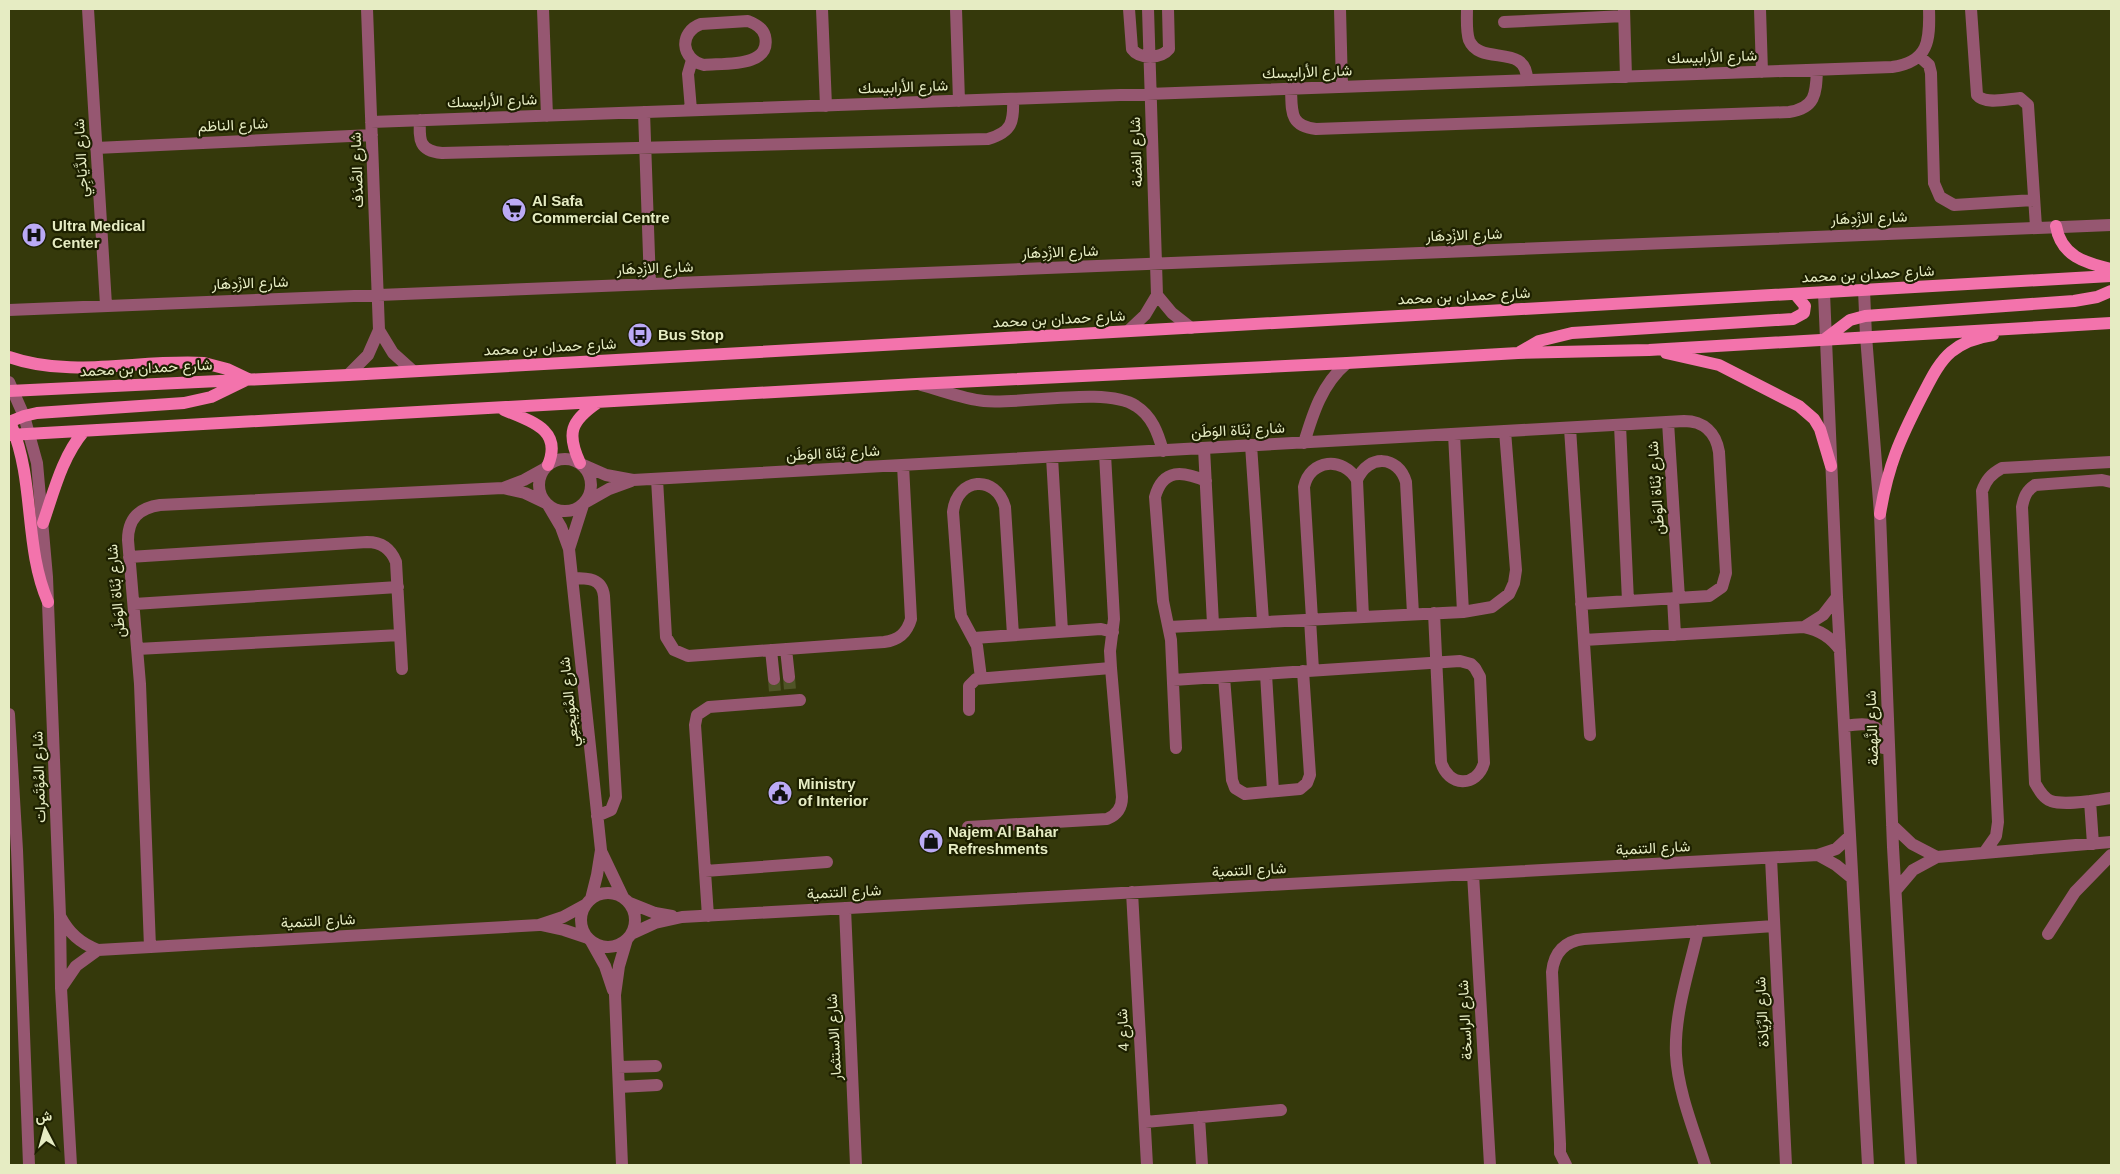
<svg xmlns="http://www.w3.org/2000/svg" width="2120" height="1174" viewBox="0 0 2120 1174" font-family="Arial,Vazirmatn,sans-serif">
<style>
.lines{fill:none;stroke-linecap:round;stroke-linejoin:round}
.minor-tunnel{stroke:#505427;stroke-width:12;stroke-dasharray:12 6;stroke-linecap:butt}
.minor{stroke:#965771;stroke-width:12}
.major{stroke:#f373ac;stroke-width:12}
.labels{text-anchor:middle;stroke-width:4.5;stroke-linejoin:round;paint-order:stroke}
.street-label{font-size:15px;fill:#e6ecc3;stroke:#1d2000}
.poi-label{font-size:15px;font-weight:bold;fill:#e6ecc3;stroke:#1d2000;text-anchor:start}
</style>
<rect width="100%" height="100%" fill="#35390b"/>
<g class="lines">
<path class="minor-tunnel" d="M789,677L790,690
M774,679L775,692"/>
<path class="minor" d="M88,9L106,305
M543,9L547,116
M822,9L826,106
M956,9L959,101
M1129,9L1132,49C1139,59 1161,59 1169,49L1168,9
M1340,9L1342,87
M1467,9C1467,18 1466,31 1469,40C1480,67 1527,42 1527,80
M1624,9L1626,77
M1760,9L1762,72
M1971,9L1977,95C1985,105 2008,99 2020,98L2028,105L2036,227
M748,21C756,24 763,28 765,36C772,68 723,63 704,65C680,59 679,32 701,24Z
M1504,22L1624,16
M1919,56L1929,65L1931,73L1934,183L1940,197L1954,205L2034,200
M1291,89C1292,111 1289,126 1316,129L1789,112C1816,108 1816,93 1817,70
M691,110L688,74L692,60
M644,112L650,284
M420,120C419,140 419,151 442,153L988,139C1012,132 1014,122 1013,99
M371,122L1892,67C1929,62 1930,40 1929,9
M96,148L372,135
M1864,290L1866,336L1880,514L1893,847L1911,1165
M1824,293L1837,597L1868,1165
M1157,295L1172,313L1191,328
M9,310L2111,225
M379,330L393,353L413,371
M1128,331L1145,315L1157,295L1148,9
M348,375L368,355L379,330L367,9
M9,382L24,416L37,463L47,577L60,916L61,988L71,1165
M921,385C941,390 963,399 984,401C1021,405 1107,386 1136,406C1152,416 1158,433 1163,451
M1668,422L1679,598
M1620,425L1628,601
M1570,428L1590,735
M1454,434L1463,612
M1304,443C1313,413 1322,384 1347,363
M1251,445L1263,621
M1204,448L1213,624
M1052,457L1062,631
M539 485a26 26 0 1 1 52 0a26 26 0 1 1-52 0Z
M581,464L606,475L633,480L1684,421C1704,421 1716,433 1719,452L1726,573L1722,587L1709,596L1581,604
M657,479L666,637L674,650L688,656L884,642C899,640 907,633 911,619L903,465
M2111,482L2102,480L2035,485C2026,491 2024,497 2022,507L2035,783C2039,790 2043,798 2051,801C2066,806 2095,800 2111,798
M503,488L524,480L544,469
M586,502L609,489L631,481
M548,505L561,527L569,549L601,850L597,875L591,899
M569,549L583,505
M129,557L367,542C382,542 391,549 396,562L402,669
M572,578C588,578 602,578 604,596L616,797L611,810L597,816
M1673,598L1675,635
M134,604L398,587
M1363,617L1357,480C1368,454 1398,455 1406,482L1413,614
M1310,619L1313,670
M1312,619L1304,487C1310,459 1343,456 1357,480
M1169,627L1463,612L1492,607L1509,594L1514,583L1516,570L1505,431
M1804,627L1823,615L1837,597
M974,638L1101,629L1113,632
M1584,640L1804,627C1820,630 1831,637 1840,650
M137,649L400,635
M786,649L789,677
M771,650L774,679
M1266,674L1273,791
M1224,677L1232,780L1235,788L1245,794L1300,789L1307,783L1310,775L1303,671
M981,678L977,646L961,616L960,608L953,512C957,477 996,474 1005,507L1013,635
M1173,680L1460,661L1471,664L1475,668L1480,677L1484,763C1477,788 1448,787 1441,762C1439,712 1436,663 1434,613
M969,710V686L976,679L1111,668
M9,714L17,850L29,1165
M1845,726C1867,722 1883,722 1883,748
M1176,748L1171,640L1163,601L1155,497C1163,468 1183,471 1206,481
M2090,801L2093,844
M1892,825L1912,844L1937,857
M968,827L1107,819C1117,815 1122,808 1122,797L1111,668L1110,651L1114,619L1105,454
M602,853L623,897
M1984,853L1996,836L1998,822L1982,491C1986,480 1991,474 2002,468L2111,462
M1818,855L1836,865L1852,878
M1771,858L1786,1165
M705,871L827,862
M1473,874L1490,1165
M1896,890L1913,870L1937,857L2111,842
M1132,892L1147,1165
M581 920a27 27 0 1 1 54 0a27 27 0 1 1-54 0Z
M630,903L655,913L672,916
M845,908L856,1165
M60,916C69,933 80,943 98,950L539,925L563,917L585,905
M708,916L695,725L697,715L709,707L800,700
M541,925L564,930L588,938
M1698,931C1689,971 1674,1014 1676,1055C1678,1092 1694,1130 1705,1165
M631,934L655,923L682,917L1818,855L1836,849L1849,837
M2048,934L2075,892L2111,855
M591,941L605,966L613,990
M150,947L140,684L128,540C128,519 139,508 160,505L503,488L525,493L546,503
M61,988L76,966L98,950
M618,1067L656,1066
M619,1087L657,1085
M1199,1117L1202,1165
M1145,1122L1281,1110
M622,1165L615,995L619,966L627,939
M1566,1165L1560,1153V1144L1552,972C1554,952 1565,941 1584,939L1774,926"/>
<path class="major" d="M2056,226C2061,256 2085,263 2111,269
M1825,339L1850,320L1865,316L2074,301L2097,297L2111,291
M1520,352L1539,341L1572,333L1793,319L1804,313L1805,306L1795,294
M1666,353L1719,365L1799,406L1814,419L1820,429L1831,466
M9,357C72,379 139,359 204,363L227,369L248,379L211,397L184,403L37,413L24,416L9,422
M9,391L348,375L2111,276
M504,410C530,421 563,429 548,465
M12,427C35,483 24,547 48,602
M9,435L916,384L1347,363L1518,353L1649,350L2111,323
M580,463C566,433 571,421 597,403
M1880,514C1888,465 1900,439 1922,396C1930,381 1938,363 1951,352C1963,342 1979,337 1993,335
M43,523C54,491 62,457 84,431"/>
</g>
<defs>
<symbol id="supermarket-disc" viewBox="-11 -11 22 22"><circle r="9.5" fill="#bbaaf6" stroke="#1d2000"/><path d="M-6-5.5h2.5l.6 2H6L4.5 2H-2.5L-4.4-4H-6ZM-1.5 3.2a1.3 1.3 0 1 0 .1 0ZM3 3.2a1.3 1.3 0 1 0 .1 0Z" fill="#111"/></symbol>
<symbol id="hospital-disc" viewBox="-11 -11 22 22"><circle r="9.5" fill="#bbaaf6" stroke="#1d2000"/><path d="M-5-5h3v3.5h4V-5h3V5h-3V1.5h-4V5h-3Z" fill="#111"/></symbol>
<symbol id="bus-disc" viewBox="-11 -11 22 22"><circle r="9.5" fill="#bbaaf6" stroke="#1d2000"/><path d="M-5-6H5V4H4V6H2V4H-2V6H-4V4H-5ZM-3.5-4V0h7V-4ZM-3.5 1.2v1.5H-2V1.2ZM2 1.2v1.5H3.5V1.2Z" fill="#111"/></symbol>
<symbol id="civic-disc" viewBox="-11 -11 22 22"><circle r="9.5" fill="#bbaaf6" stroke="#1d2000"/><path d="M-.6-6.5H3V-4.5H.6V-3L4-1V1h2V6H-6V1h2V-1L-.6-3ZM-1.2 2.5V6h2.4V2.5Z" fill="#111"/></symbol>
<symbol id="shop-disc" viewBox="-11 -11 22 22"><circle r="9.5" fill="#bbaaf6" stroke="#1d2000"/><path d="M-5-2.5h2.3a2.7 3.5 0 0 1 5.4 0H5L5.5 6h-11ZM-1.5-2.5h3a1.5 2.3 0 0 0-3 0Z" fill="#111"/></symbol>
</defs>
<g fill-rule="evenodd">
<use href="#supermarket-disc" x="500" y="196" width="28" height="28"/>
<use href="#hospital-disc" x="20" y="221" width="28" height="28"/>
<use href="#bus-disc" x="626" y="321" width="28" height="28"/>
<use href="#civic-disc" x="766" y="779" width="28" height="28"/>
<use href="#shop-disc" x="917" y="827" width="28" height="28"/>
</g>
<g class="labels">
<g class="street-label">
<text transform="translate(1712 57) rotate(-2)" y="5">شارع الأرابيسك</text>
<text transform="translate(1307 72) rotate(-2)" y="5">شارع الأرابيسك</text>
<text transform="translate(903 87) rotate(-2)" y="5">شارع الأرابيسك</text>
<text transform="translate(492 101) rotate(-2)" y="5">شارع الأرابيسك</text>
<text transform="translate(233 125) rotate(-3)" y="5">شارع الناظم</text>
<text transform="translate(1136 152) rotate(-92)" y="5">شارع الفضة</text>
<text transform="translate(81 158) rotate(-93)" y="5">شارع الدَّيَاجِي</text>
<text transform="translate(357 170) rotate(-92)" y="5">شارع الصَّدَف</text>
<text transform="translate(1869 218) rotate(-2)" y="5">شارع الازْدِهَار</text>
<text transform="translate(1464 235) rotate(-2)" y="5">شارع الازْدِهَار</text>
<text transform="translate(1060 252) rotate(-2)" y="5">شارع الازْدِهَار</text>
<text transform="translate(655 268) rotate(-2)" y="5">شارع الازْدِهَار</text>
<text transform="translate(1868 274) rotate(-3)" y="5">شارع حمدان بن محمد</text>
<text transform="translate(250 283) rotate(-2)" y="5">شارع الازْدِهَار</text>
<text transform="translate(1464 296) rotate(-3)" y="5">شارع حمدان بن محمد</text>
<text transform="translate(1059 319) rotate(-3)" y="5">شارع حمدان بن محمد</text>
<text transform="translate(550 347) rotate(-3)" y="5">شارع حمدان بن محمد</text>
<text transform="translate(146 368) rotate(-3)" y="5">شارع حمدان بن محمد</text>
<text transform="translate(1238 430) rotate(-3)" y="5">شارع بُنَاة الوَطَن</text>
<text transform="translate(833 453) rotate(-3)" y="5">شارع بُنَاة الوَطَن</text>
<text transform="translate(1656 488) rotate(-94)" y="5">شارع بُنَاة الوَطَن</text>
<text transform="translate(116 591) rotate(-95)" y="5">شارع بُنَاة الوَطَن</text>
<text transform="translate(569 702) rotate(-96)" y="5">شارع المُوَيجعِي</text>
<text transform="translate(1872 728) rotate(-92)" y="5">شارع النَّهضة</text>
<text transform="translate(39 777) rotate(-92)" y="5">شارع المُؤتَمرات</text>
<text transform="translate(1653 848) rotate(-3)" y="5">شارع التنمية</text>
<text transform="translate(1249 870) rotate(-3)" y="5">شارع التنمية</text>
<text transform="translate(844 892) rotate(-3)" y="5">شارع التنمية</text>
<text transform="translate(318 921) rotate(-3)" y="5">شارع التنمية</text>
<text transform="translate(1762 1012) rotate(-93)" y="5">شارع الرِّيَادَة</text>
<text transform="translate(1465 1020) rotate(-93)" y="5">شارع الراسخة</text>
<text transform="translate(1123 1030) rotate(-93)" y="5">شارع 4</text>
<text transform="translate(834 1037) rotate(-93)" y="5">شارع الاستثمار</text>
</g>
<g class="poi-label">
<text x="532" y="206">Al Safa<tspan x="532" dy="17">Commercial Centre</tspan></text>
<text x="52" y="231">Ultra Medical<tspan x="52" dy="17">Center</tspan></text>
<text x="658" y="340">Bus Stop</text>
<text x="798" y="789">Ministry<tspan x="798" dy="17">of Interior</tspan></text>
<text x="948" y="837">Najem Al Bahar<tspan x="948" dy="17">Refreshments</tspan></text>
</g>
</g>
<rect width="2120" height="1174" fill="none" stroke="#e6ecc3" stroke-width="20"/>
<g transform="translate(45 1129) rotate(354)" stroke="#1d2000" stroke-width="4" paint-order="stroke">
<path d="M0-4L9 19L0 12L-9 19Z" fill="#e6ecc3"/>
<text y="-8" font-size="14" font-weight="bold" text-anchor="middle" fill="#e6ecc3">ش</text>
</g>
</svg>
